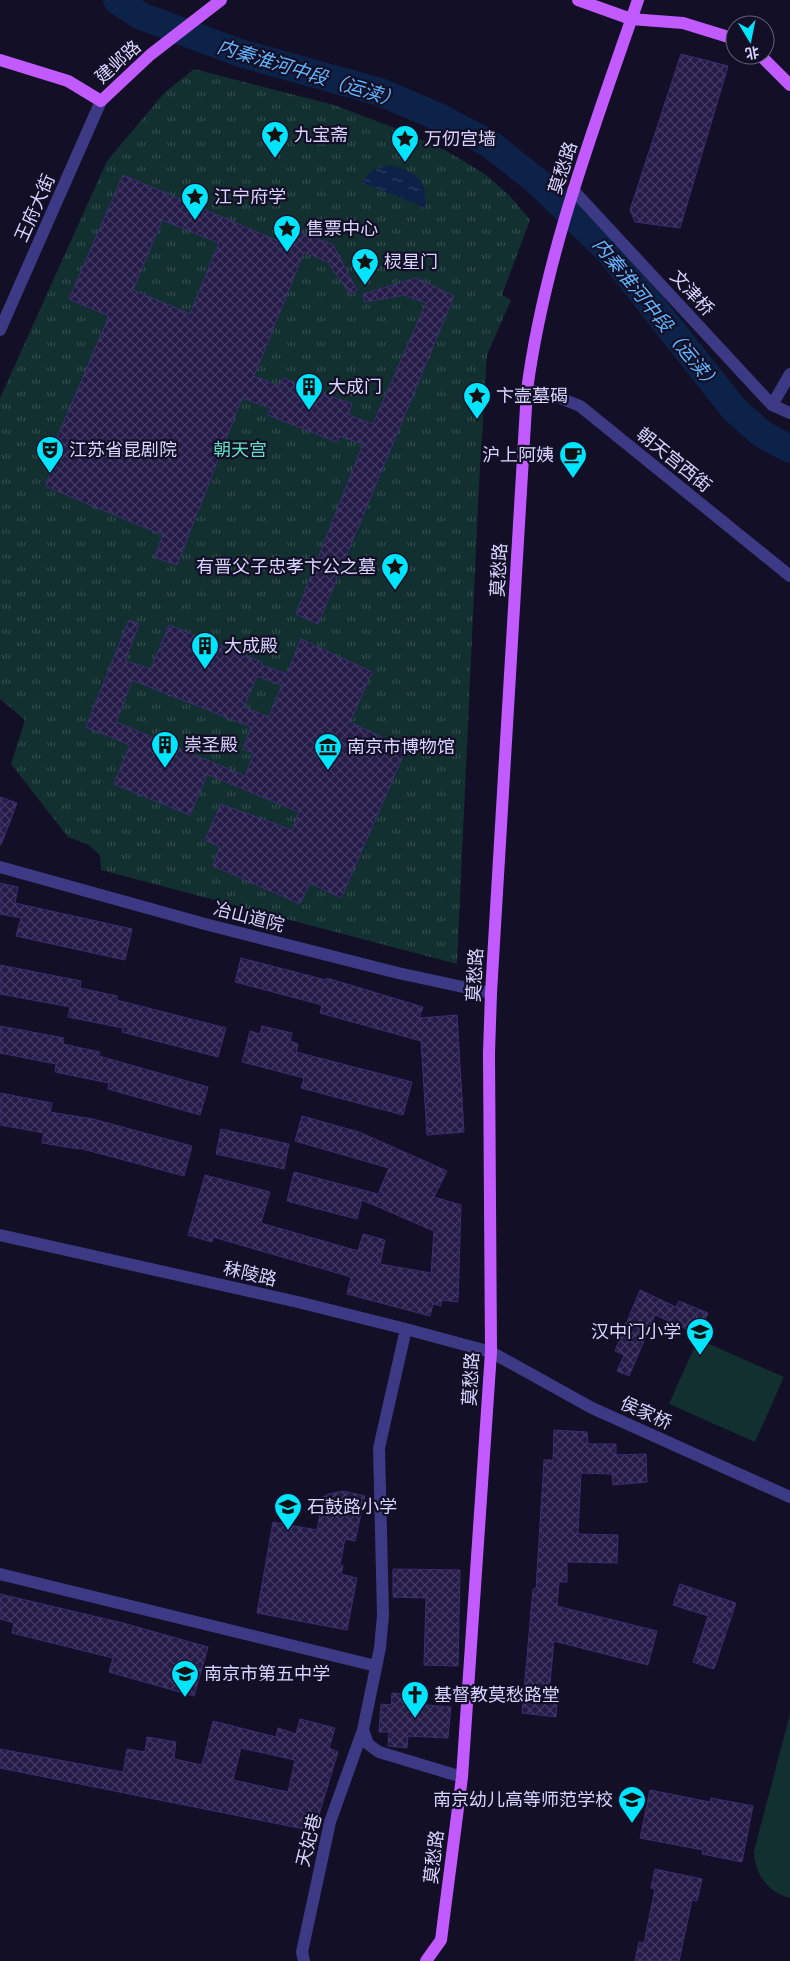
<svg xmlns="http://www.w3.org/2000/svg" width="790" height="1961" viewBox="0 0 790 1961" font-family="Karla,'Noto Sans SC',sans-serif">
<style>
.park{fill:url(#park-tufts)}
.pitch{fill:#12302f}
.water{fill:url(#water-ripples)}
.lines{fill:none;stroke-linecap:round;stroke-linejoin:round}
.river{stroke:#0c2248;stroke-width:28}
.building{fill:url(#building-cross-hatch);stroke:#3b2d73;fill-rule:evenodd}
.minor{stroke:#3d3a85;stroke-width:12}
.major{stroke:#c25bff;stroke-width:12}
.labels{text-anchor:middle;stroke-width:4.5;stroke-linejoin:round;paint-order:stroke}
.street-label{font-size:18px;fill:#d9d4ff;stroke:#130f26}
.poi-label{font-size:18px;fill:#d9d4ff;stroke:#130f26;text-anchor:start}
.park-label{font-size:18px;fill:#5fe0c0;stroke:#130f26}
.water-label{font-size:19px;font-style:italic;fill:#62b6ff;stroke:#130f26}
</style>
<defs>
<pattern id="park-tufts" width="24" height="20" patternUnits="userSpaceOnUse" patternTransform="scale(1.25)"><rect width="24" height="20" fill="#12302f"/><path d="M3 7l-1-3M5 7V3M7 7l1-3M15 17l-1-3M17 17v-4M19 17l1-3" fill="none" stroke="#344d4e"/></pattern>
<pattern id="water-ripples" width="26" height="14" patternUnits="userSpaceOnUse" patternTransform="scale(1.25)"><rect width="26" height="14" fill="#0c2248"/><path d="M2 4q2-2 4 0t4 0M15 11q2-2 4 0t4 0" fill="none" stroke="#2f4163"/></pattern>
<pattern id="building-cross-hatch" width="8" height="8" patternUnits="userSpaceOnUse" patternTransform="scale(1.25)"><rect width="8" height="8" fill="#241b47"/><path d="M0 0l8 8M0 8l8-8" fill="none" stroke="#433b63"/></pattern>
</defs>
<rect width="100%" height="100%" fill="#130f26"/>
<path class="park" d="M194,69L334,105L392,127L445,150L485,174L509,195L530,220L502,295L511,300L487,355L479,484L457,964L101,870L100,855L87,844L68,837L11,764L25,720L0,699V398L107,161L165,92Z"/>
<path class="pitch" d="M698,1339L784,1377L755,1442L669,1404Z
M790,1714V1898C768,1893 754,1873 754,1851Z"/>
<path class="water" d="M389,165C413,170 430,180 425,208L361,182L373,170Z"/>
<g class="lines">
<path class="river" d="M117,0L141,16L240,53L380,92L441,118L490,144L539,183L609,251L734,409L762,434L790,449"/>
</g>
<path class="building" d="M681,54L728,66L680,228L635,222L630,210Z
M123,175L283,243L289,227L333,245L357,290L350,294L328,262L304,252L254,376L279,386L283,378L352,404L348,415L373,424L426,303L404,295L365,302L363,294L416,278L454,296L318,624L296,614L363,444L339,436L337,442L268,415L271,408L242,398L177,565L154,557L163,535L45,486L58,455L51,452L109,316L69,299ZM162,220L219,243L190,314L133,290Z
M129,620L139,624L125,661L151,669L169,625L262,662L261,665L287,674L301,639L372,672L350,722L406,749L341,898L310,883L300,904L213,866L220,847L205,840L221,804L292,830L299,812L207,774L190,815L114,784L130,745L86,727ZM257,676L282,685L269,717L244,707ZM132,680L251,727L243,749L254,753L245,776L116,722Z
M0,797L17,803L1,845H0Z
M0,883L18,887L15,903L132,929L125,960L16,936L21,918L0,914Z
M241,958L326,980L327,978L423,1007L419,1018L457,1015L464,1132L427,1135L421,1041L320,1013L322,1005L235,982Z
M0,965L81,981L80,988L117,996V1000L226,1028L218,1057L122,1032L123,1028L68,1017L70,1007L0,994Z
M0,1026L64,1038L63,1044L100,1052L99,1056L208,1087L200,1115L108,1089L109,1083L55,1072L56,1064L0,1053Z
M262,1026L292,1033L290,1041L298,1044L296,1052L412,1082L403,1115L301,1088L304,1078L242,1062L250,1031L260,1034Z
M0,1093L52,1103L50,1112L93,1119L192,1146L184,1176L79,1148V1149L42,1143L44,1133L0,1125Z
M302,1116L359,1132L447,1171L434,1197L461,1205L458,1302L442,1300L441,1306L433,1304L430,1316L347,1294L351,1277L213,1237L212,1242L188,1235L205,1175L270,1192L261,1223L358,1251L363,1234L385,1240L380,1264L431,1273L434,1231L362,1200L357,1219L287,1201L294,1172L378,1194L389,1168L295,1141Z
M221,1129L289,1144L284,1169L216,1154Z
M640,1290L676,1307L679,1301L708,1313L698,1334L655,1315L629,1376L617,1371L624,1355L615,1351Z
M554,1430L587,1432L588,1444H616V1455L646,1454L647,1482L613,1485L612,1474L581,1473L578,1534L618,1535L617,1563L567,1562V1582H559L557,1606L657,1631L648,1665L554,1641L548,1703H557L556,1717L522,1713L533,1589H536L544,1460H553Z
M343,1491L365,1496L355,1541L345,1539L340,1565L343,1566L341,1574L357,1578L347,1630L257,1613L273,1522L317,1530L323,1497L329,1494Z
M393,1569L460,1570L458,1666L424,1665L426,1598L393,1597Z
M680,1584L736,1603L714,1669L693,1662L708,1616L673,1605Z
M0,1594L123,1623L208,1647L194,1696L109,1672L113,1658L12,1633L14,1623L0,1619Z
M392,1693L416,1695V1704L451,1707L448,1738L408,1736L407,1748L388,1746L389,1732H379L381,1704L391,1705Z
M300,1719L335,1728L329,1748L338,1752L314,1831L0,1768V1749L123,1772L127,1749L145,1752L147,1737L176,1742L174,1759L202,1765L213,1721L276,1737L278,1728L296,1734ZM241,1748L295,1760L288,1792L233,1780Z
M650,1790L710,1802L711,1798L753,1806L742,1862L702,1854L703,1850L640,1838Z
M655,1869L702,1879L697,1901L692,1900L679,1961H635L639,1942L644,1943L655,1889L651,1888Z"/>
<g class="lines">
<path class="minor" d="M573,190L772,405L790,413
M0,330L101,101
M527,390L550,394L580,406L790,576
M772,405L790,374
M0,867L205,924L398,973L491,993
M0,1235L302,1303L406,1329L491,1352L592,1408L790,1497
M406,1329L379,1448L383,1615L380,1648L363,1730L368,1744L379,1752L462,1777
M0,1574L376,1666
M304,1961L302,1952L330,1822L363,1730"/>
<path class="major" d="M578,0L631,19L683,23L735,39
M760,55L790,85
M0,60L68,81L101,101L150,55L221,0
M426,1961L441,1940L462,1777L491,1352L489,1053L491,993L527,390C545,255 594,128 638,0"/>
</g>
<defs>
<symbol id="sight-pin" viewBox="-11 -11 22 30"><path d="M0 17L-7.5 6A9.5 9.5 0 1 1 7.5 6Z" fill="#00e5ff" stroke="#130f26"/><path d="M0-6L1.8-2.2L6-1.7L2.9 1.2L3.7 5.4L0 3.3L-3.7 5.4L-2.9 1.2L-6-1.7L-1.8-2.2Z" fill="#111"/></symbol>
<symbol id="building-pin" viewBox="-11 -11 22 30"><path d="M0 17L-7.5 6A9.5 9.5 0 1 1 7.5 6Z" fill="#00e5ff" stroke="#130f26"/><path d="M-4-6H4V6H1V3H-1V6H-4ZM-2.5-4.3h1.7v1.8h-1.7ZM.8-4.3h1.7v1.8H.8ZM-2.5-1h1.7V.8h-1.7ZM.8-1h1.7V.8H.8Z" fill="#111"/></symbol>
<symbol id="theatre-pin" viewBox="-11 -11 22 30"><path d="M0 17L-7.5 6A9.5 9.5 0 1 1 7.5 6Z" fill="#00e5ff" stroke="#130f26"/><path d="M-5-5.5Q0-4 5-5.5V0Q5 5 0 6Q-5 5-5 0ZM-3.3-2.5H-1v1.5H-3.3ZM1-2.5H3.3v1.5H1ZM-2.8 1Q0 5.5 2.8 1Z" fill="#111"/></symbol>
<symbol id="cafe-pin" viewBox="-11 -11 22 30"><path d="M0 17L-7.5 6A9.5 9.5 0 1 1 7.5 6Z" fill="#00e5ff" stroke="#130f26"/><path d="M-5.5-4.5H6V0H3Q3 3.5 0 3.5H-2.5Q-5.5 3.5-5.5 0ZM3-3.2v2h1.7v-2ZM-6 4.5H4V6H-6Z" fill="#111"/></symbol>
<symbol id="museum-pin" viewBox="-11 -11 22 30"><path d="M0 17L-7.5 6A9.5 9.5 0 1 1 7.5 6Z" fill="#00e5ff" stroke="#130f26"/><path d="M0-6L6-3V-2H-6V-3ZM-5-1h2V3h-2ZM-1-1h2V3h-2ZM3-1h2V3H3ZM-6 4H6V6H-6Z" fill="#111"/></symbol>
<symbol id="school-pin" viewBox="-11 -11 22 30"><path d="M0 17L-7.5 6A9.5 9.5 0 1 1 7.5 6Z" fill="#00e5ff" stroke="#130f26"/><path d="M0-5L7-2L0 1L-7-2ZM-4 1L0 2.5L4 1V4Q0 6-4 4Z" fill="#111"/></symbol>
<symbol id="church-pin" viewBox="-11 -11 22 30"><path d="M0 17L-7.5 6A9.5 9.5 0 1 1 7.5 6Z" fill="#00e5ff" stroke="#130f26"/><path d="M-1.2-6h2.4v3.5h3.3v2.4h-3.3V6h-2.4V-.1h-3.3v-2.4h3.3Z" fill="#111"/></symbol>
</defs>
<g fill-rule="evenodd">
<use href="#sight-pin" x="259" y="119" width="32" height="43"/>
<use href="#sight-pin" x="389" y="123" width="32" height="43"/>
<use href="#sight-pin" x="179" y="181" width="32" height="43"/>
<use href="#sight-pin" x="271" y="213" width="32" height="43"/>
<use href="#sight-pin" x="349" y="246" width="32" height="43"/>
<use href="#building-pin" x="293" y="371" width="32" height="43"/>
<use href="#sight-pin" x="461" y="380" width="32" height="43"/>
<use href="#theatre-pin" x="34" y="434" width="32" height="43"/>
<use href="#cafe-pin" x="557" y="439" width="32" height="43"/>
<use href="#sight-pin" x="379" y="551" width="32" height="43"/>
<use href="#building-pin" x="189" y="630" width="32" height="43"/>
<use href="#building-pin" x="149" y="729" width="32" height="43"/>
<use href="#museum-pin" x="312" y="731" width="32" height="43"/>
<use href="#school-pin" x="684" y="1316" width="32" height="43"/>
<use href="#school-pin" x="272" y="1491" width="32" height="43"/>
<use href="#school-pin" x="169" y="1658" width="32" height="43"/>
<use href="#church-pin" x="399" y="1679" width="32" height="43"/>
<use href="#school-pin" x="616" y="1784" width="32" height="43"/>
</g>
<g class="labels">
<g class="street-label">
<text transform="translate(118 62) rotate(-42)" y="6">建邺路</text>
<text transform="translate(563 168) rotate(-72)" y="6">莫愁路</text>
<text transform="translate(35 208) rotate(-66)" y="6">王府大街</text>
<text transform="translate(692 293) rotate(47)" y="6">文津桥</text>
<text transform="translate(674 460) rotate(39)" y="6">朝天宫西街</text>
<text transform="translate(499 570) rotate(-87)" y="6">莫愁路</text>
<text transform="translate(249 917) rotate(14)" y="6">冶山道院</text>
<text transform="translate(475 975) rotate(-87)" y="6">莫愁路</text>
<text transform="translate(250 1274) rotate(13)" y="6">秣陵路</text>
<text transform="translate(471 1379) rotate(-87)" y="6">莫愁路</text>
<text transform="translate(646 1413) rotate(24)" y="6">侯家桥</text>
<text transform="translate(309 1840) rotate(-76)" y="6">天妃巷</text>
<text transform="translate(434 1857) rotate(-83)" y="6">莫愁路</text>
</g>
<g class="poi-label">
<text x="294" y="141">九宝斋</text>
<text x="424" y="145">万仞宫墙</text>
<text x="214" y="203">江宁府学</text>
<text x="306" y="235">售票中心</text>
<text x="384" y="268">棂星门</text>
<text x="328" y="393">大成门</text>
<text x="496" y="402">卞壸墓碣</text>
<text x="69" y="456">江苏省昆剧院</text>
<text x="554" y="461" text-anchor="end">沪上阿姨</text>
<text x="376" y="573" text-anchor="end">有晋父子忠孝卞公之墓</text>
<text x="224" y="652">大成殿</text>
<text x="184" y="751">崇圣殿</text>
<text x="347" y="753">南京市博物馆</text>
<text x="681" y="1338" text-anchor="end">汉中门小学</text>
<text x="307" y="1513">石鼓路小学</text>
<text x="204" y="1680">南京市第五中学</text>
<text x="434" y="1701">基督教莫愁路堂</text>
<text x="613" y="1806" text-anchor="end">南京幼儿高等师范学校</text>
</g>
<g class="park-label">
<text x="240" y="456">朝天宫</text>
</g>
<g class="water-label">
<text transform="translate(309 73) rotate(17)" y="7">内秦淮河中段（运渎）</text>
<text transform="translate(657 314) rotate(51)" y="7">内秦淮河中段（运渎）</text>
</g>
</g>
<g transform="translate(750 40) rotate(170)"><circle r="24" fill="#130f26" stroke="#625e7d"/>
<path d="M0-4L9 19L0 12L-9 19Z" fill="#00e5ff"/>
<text y="-8" font-size="14" font-weight="bold" text-anchor="middle" fill="#d9d4ff">北</text>
</g>
</svg>
